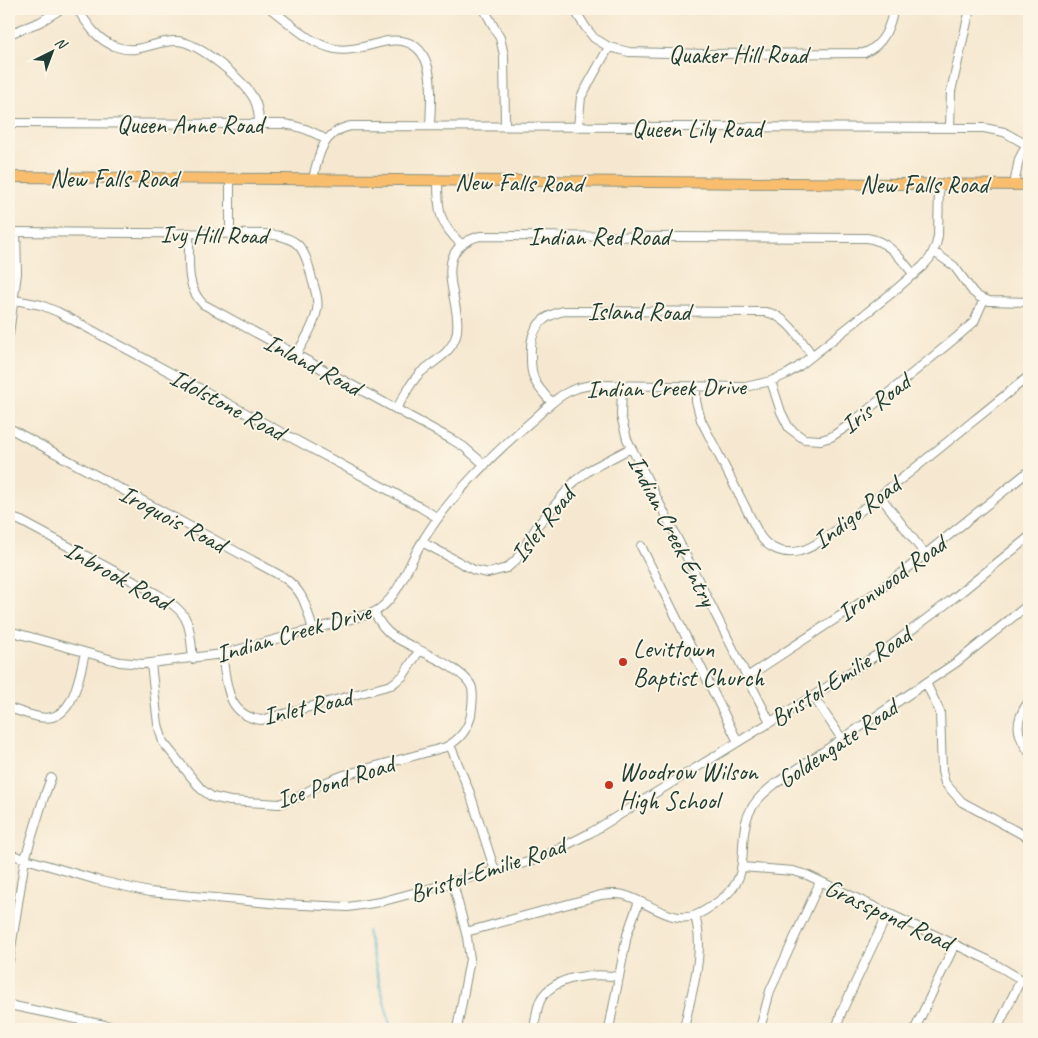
<svg xmlns="http://www.w3.org/2000/svg" width="1038" height="1038" viewBox="0 0 1038 1038" font-family="Caveat,sans-serif">
<style>
.lines{fill:none;stroke-linecap:round;stroke-linejoin:round}
.stream{stroke:#4aadc9;stroke-width:2}
.minor-casing{stroke:#8a9282;stroke-width:10}
.major-casing{stroke:#8a9282;stroke-width:12}
.minor{stroke:#fff;stroke-width:8}
.major{stroke:#f9be6d;stroke-width:10}
.poi-dot{fill:#c8321e;stroke:#fcf5e5;stroke-width:2}
.labels{text-anchor:middle;stroke-width:4;stroke-linejoin:round;paint-order:stroke}
.street-label{font-size:25px;fill:#1f3d34;stroke:#fcf5e5}
.poi-label{font-size:25px;fill:#1f3d34;stroke:#fcf5e5;text-anchor:start}
</style>
<rect width="100%" height="100%" fill="#fcf5e5"/>
<filter id="ink" filterUnits="userSpaceOnUse"><feTurbulence type="fractalNoise" baseFrequency=".02" numOctaves="2"/><feDisplacementMap in="SourceGraphic" scale="10" xChannelSelector="R" yChannelSelector="G"/><feConvolveMatrix kernelMatrix="1 2 1 2 8 2 1 2 1" color-interpolation-filters="sRGB"/></filter>
<filter id="wash" filterUnits="userSpaceOnUse"><feTurbulence type="fractalNoise" baseFrequency=".0096" numOctaves="4" result="noise"/><feDisplacementMap in="SourceGraphic" scale="20" xChannelSelector="R" yChannelSelector="G"/><feGaussianBlur stdDeviation="1.12" result="paint"/><feColorMatrix in="noise" values="0 0 0 0 0 0 0 0 0 0 0 0 0 0 0 0 0 1.4 0 .05"/><feComposite in="paint" operator="in"/></filter>
<g filter="url(#wash)">
<rect width="100%" height="100%" fill="#f6e8d0"/>
<g class="lines">
<path class="stream" d="M367,931L391,1029"/>
</g>
</g>
<g filter="url(#ink)">
<g class="lines">
<defs>
<path id="minor" d="M77,9C87,23 96,39 114,46C138,56 154,40 177,41C198,42 244,80 254,99C258,106 259,116 259,125
M271,9C291,24 310,44 335,49C353,52 371,44 388,41C439,35 431,94 430,126
M484,9L500,38L504,55L505,126
M574,9L586,28L594,38L609,47L629,52L706,54L864,53C884,45 889,28 894,9
M9,34L40,22L61,9
M9,123L284,124C300,126 312,130 326,140
M578,127L581,97L609,47
M950,128L951,91L970,9
M313,179C318,155 323,131 351,126L984,128L1004,132L1027,145
M438,181C438,213 439,223 462,245
M1014,185L1019,159L1028,142
M9,232L265,234C299,236 305,248 312,279C315,289 319,300 317,310C314,326 304,341 296,355
M189,233C190,259 184,285 203,304L451,439L464,447L485,465
M230,234V178
M934,252L954,266L973,292L979,297L989,301L1029,302
M15,300L41,305L58,312L420,507L438,518
M9,334L17,273L16,232
M771,381L781,412L789,428L804,439L821,440L831,437L849,425L958,336L974,322L984,299
M622,386L621,416L627,439L770,722
M696,386V401L701,420L760,536C769,549 784,555 800,551C818,547 847,521 863,509C919,466 974,420 1029,376
M552,403C546,396 539,389 535,381C531,373 531,365 531,357C529,332 539,316 564,311L766,312C787,316 800,339 812,355
M396,409C404,398 409,384 419,374C433,361 450,355 456,336C465,303 425,251 480,236L867,238C889,241 901,259 914,275
M9,428L283,577C304,591 306,606 313,630
M880,496L925,554
M9,517L21,521L157,594C191,614 189,622 193,659
M422,542L474,570L488,573L507,568L516,560L538,525L575,481L591,469L631,448
M641,546L738,742
M9,631L120,662L143,664L222,654L373,613C399,599 407,566 422,542C449,497 494,453 534,419C545,409 556,397 570,391C576,388 585,386 592,385L745,387L771,381L787,374L798,367L893,292L923,266L930,258L936,245L938,236L939,185
M222,654C227,682 225,715 261,720L391,685L403,676L419,651
M151,664L158,724L163,742L201,789L212,797L230,801L279,804L296,798L319,785L344,775L446,747C459,740 468,730 471,715C472,706 474,697 472,688C466,668 411,648 393,636C384,630 379,622 374,612
M747,677L875,593L903,572L1029,471
M926,683L940,712L942,771L945,783L962,802L1029,838
M813,696L842,739
M1029,701C1015,720 1015,733 1029,752
M9,708C19,711 29,715 39,717C74,724 79,676 85,653
M450,745L470,793L495,871
M9,854L97,880L149,892L281,904L348,907L380,902L528,862L551,853L590,833L813,696L889,647L950,601L1029,537
M742,867L793,871L807,875L988,960L1029,984
M453,883L467,937L470,959L457,1029
M466,932L601,895C609,894 617,893 624,895C647,901 672,925 696,915C704,912 712,906 719,901C752,877 738,855 746,822C750,805 762,794 775,784L957,662L1029,604
M9,961L25,859L43,800L51,778
M9,1005L124,1029
M534,1029C536,1019 536,1008 541,999C555,975 595,973 619,977
M609,1029L627,935L639,901
M684,1029C691,992 706,953 695,916
M760,1029L770,991L820,882
M836,1029L842,1011L888,913
M915,1029L955,944
M997,1029L1021,979"/>
<path id="major" d="M9,177L1029,185"/>
</defs>
<use href="#minor" class="minor-casing"/>
<use href="#major" class="major-casing"/>
<use href="#minor" class="minor"/>
<use href="#major" class="major"/>
</g>
</g>
<g class="poi-dot">
<circle cx="623" cy="662" r="5"/>
<circle cx="609" cy="785" r="5"/>
</g>
<g class="labels">
<g class="street-label">
<text x="738" y="63">Quaker Hill Road</text>
<text x="190" y="133">Queen Anne Road</text>
<text x="697" y="137">Queen Lily Road</text>
<text x="114" y="187">New Falls Road</text>
<text transform="translate(519 182) rotate(1)" y="9">New Falls Road</text>
<text x="924" y="193">New Falls Road</text>
<text transform="translate(214 234) rotate(1)" y="9">Ivy Hill Road</text>
<text x="599" y="245">Indian Red Road</text>
<text x="639" y="320">Island Road</text>
<text transform="translate(313 364) rotate(28)" y="9">Inland Road</text>
<text transform="translate(666 387) rotate(-1)" y="9">Indian Creek Drive</text>
<text transform="translate(875 403) rotate(-38)" y="9">Iris Road</text>
<text transform="translate(228 404) rotate(28)" y="9">Idolstone Road</text>
<text transform="translate(856 512) rotate(-37)" y="9">Indigo Road</text>
<text transform="translate(173 518) rotate(28)" y="9">Iroquois Road</text>
<text transform="translate(542 524) rotate(-52)" y="9">Islet Road</text>
<text transform="translate(673 530) rotate(63)" y="9">Indian Creek Entry</text>
<text transform="translate(118 575) rotate(29)" y="9">Inbrook Road</text>
<text transform="translate(891 578) rotate(-36)" y="9">Ironwood Road</text>
<text transform="translate(293 632) rotate(-16)" y="9">Indian Creek Drive</text>
<text transform="translate(840 676) rotate(-33)" y="9">Bristol-Emilie Road</text>
<text transform="translate(307 706) rotate(-13)" y="9">Inlet Road</text>
<text transform="translate(837 743) rotate(-34)" y="9">Goldengate Road</text>
<text transform="translate(335 781) rotate(-18)" y="9">Ice Pond Road</text>
<text transform="translate(487 869) rotate(-18)" y="9">Bristol-Emilie Road</text>
<text transform="translate(889 914) rotate(25)" y="9">Grasspond Road</text>
</g>
<g class="poi-label">
<text x="633" y="657">Levittown<tspan x="633" dy="29">Baptist Church</tspan></text>
<text x="619" y="780">Woodrow Wilson<tspan x="619" dy="29">High School</tspan></text>
</g>
</g>
<rect width="1038" height="1038" fill="none" stroke="#fcf5e5" stroke-width="30"/>
<g transform="translate(52 52) rotate(42)" stroke="#fcf5e5" stroke-width="4" paint-order="stroke">
<path d="M0-4L9 19L0 12L-9 19Z" fill="#1f3d34"/>
<text y="-8" font-size="14" font-weight="bold" text-anchor="middle" fill="#1f3d34">N</text>
</g>
</svg>
